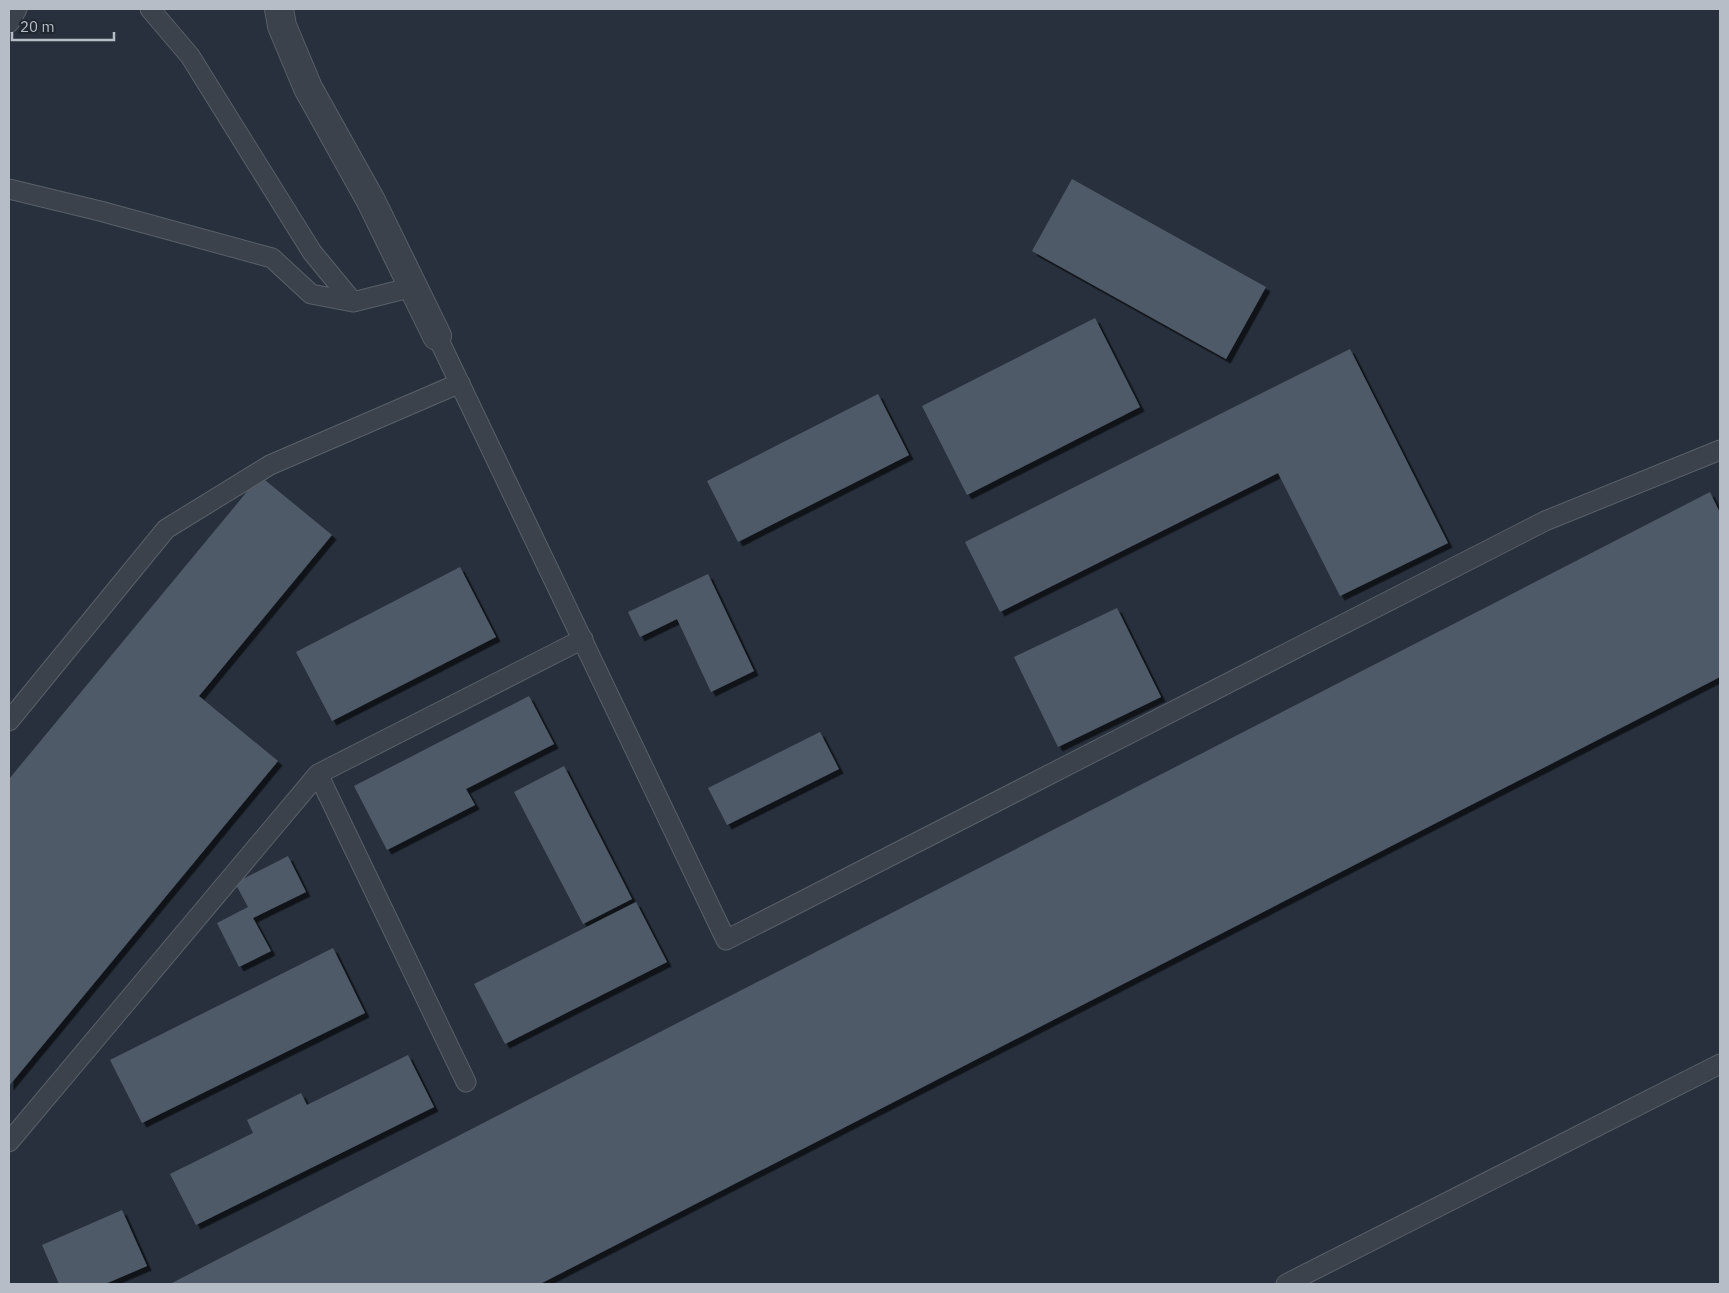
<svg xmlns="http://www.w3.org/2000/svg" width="1729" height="1293" viewBox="0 0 1729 1293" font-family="'IBM Plex Sans',sans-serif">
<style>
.building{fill:#505a67;filter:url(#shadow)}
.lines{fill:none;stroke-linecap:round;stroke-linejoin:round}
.service-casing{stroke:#59606a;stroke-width:21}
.minor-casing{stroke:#59606a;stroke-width:30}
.service{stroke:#3b424c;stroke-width:19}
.minor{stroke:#3b424c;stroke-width:28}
</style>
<defs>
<filter id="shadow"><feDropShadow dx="4.5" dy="4.5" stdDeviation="0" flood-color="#0009"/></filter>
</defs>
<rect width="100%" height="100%" fill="#27303c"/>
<path class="building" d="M1072,179L1266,287L1226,359L1032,251Z
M1095,318L1140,407L967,495L922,406Z
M1350,349L1448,543L1340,596L1278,473L1000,612L965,542Z
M878,394L909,455L738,542L707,481Z
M260,476L332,535L199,696L278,761L9,1086V779Z
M1710,492L1720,513V677L540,1284H170Z
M460,567L496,637L332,721L296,652Z
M708,574L754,671L711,692L677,619L640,637L628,612Z
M1117,608L1161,697L1058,747L1014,657Z
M529,696L554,744L466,789L475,805L387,850L354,786Z
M820,732L839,769L727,825L708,788Z
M564,766L632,899L583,924L514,792Z
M288,856L306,892L253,918L271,951L239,967L217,923L248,907L235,883Z
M636,902L667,962L505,1044L474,984Z
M333,948L365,1013L142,1123L110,1060Z
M408,1055L434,1107L196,1225L170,1174L253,1133L247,1120L301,1093L307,1105Z
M122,1210L147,1266L105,1284H59L42,1245Z"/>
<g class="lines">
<defs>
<path id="service" d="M150,9L190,56L312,252L353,302
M9,23L17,9
M9,189L100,211L272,258L311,294L353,302L413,287
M437,336L726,940L1545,521L1720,450
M9,721L166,529L270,465L460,383
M466,1082L318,774L583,639
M9,1142L318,774
M1286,1284L1720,1064"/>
<path id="minor" d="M279,9L282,26L308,88L371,201L437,336"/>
</defs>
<use href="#service" class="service-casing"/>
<use href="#minor" class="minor-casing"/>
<use href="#service" class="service"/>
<use href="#minor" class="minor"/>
</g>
<rect width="1729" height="1293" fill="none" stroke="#b7bdc7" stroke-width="20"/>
<path d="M12 32v8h102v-8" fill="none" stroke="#b7bdc7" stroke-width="2.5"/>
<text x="20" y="32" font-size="15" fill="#b7bdc7" stroke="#202731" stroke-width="4" paint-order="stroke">20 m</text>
</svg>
